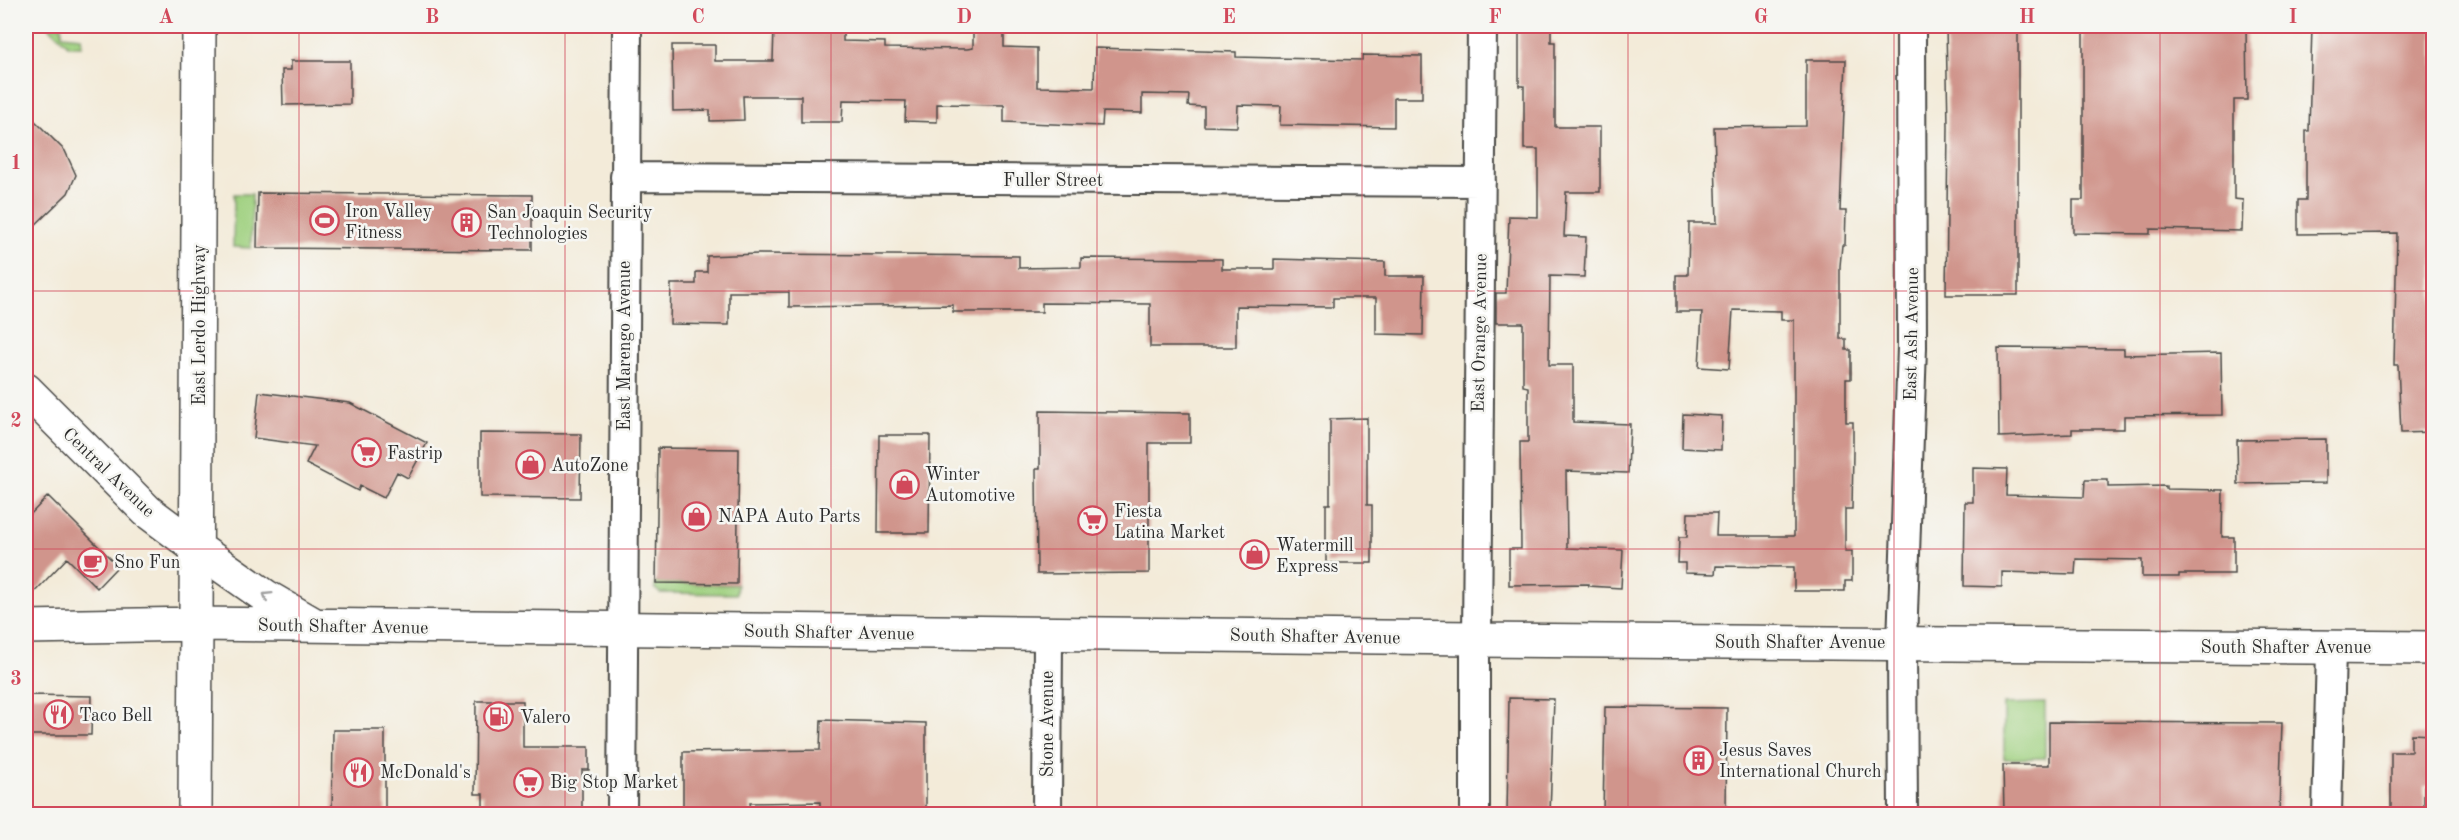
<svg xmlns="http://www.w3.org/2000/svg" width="2459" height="840" viewBox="0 0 2459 840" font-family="'Old Standard TT',serif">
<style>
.green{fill:#9fd07f;stroke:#657e55;stroke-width:1.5}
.building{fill:#d0958c}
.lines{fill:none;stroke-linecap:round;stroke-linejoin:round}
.minor-casing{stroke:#494845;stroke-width:32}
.tertiary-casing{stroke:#494845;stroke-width:36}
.secondary-casing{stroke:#494845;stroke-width:36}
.minor{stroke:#fff;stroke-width:28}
.tertiary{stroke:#fff;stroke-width:33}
.secondary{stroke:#fff;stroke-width:33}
.oneway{stroke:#a0a0a0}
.grid{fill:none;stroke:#d1495b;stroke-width:1.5;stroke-opacity:0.55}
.labels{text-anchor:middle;stroke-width:5;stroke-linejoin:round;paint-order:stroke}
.street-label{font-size:18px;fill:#2b2b2b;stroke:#f6f6f2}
.poi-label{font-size:18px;fill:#2b2b2b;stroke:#f6f6f2;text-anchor:start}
.neatline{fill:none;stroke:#d1495b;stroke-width:2}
.grid-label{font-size:20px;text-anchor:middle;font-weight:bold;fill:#d1495b}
</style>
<rect width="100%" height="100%" fill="#f6f6f2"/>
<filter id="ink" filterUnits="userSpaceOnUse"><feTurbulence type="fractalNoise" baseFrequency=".0167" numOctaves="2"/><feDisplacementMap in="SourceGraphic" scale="12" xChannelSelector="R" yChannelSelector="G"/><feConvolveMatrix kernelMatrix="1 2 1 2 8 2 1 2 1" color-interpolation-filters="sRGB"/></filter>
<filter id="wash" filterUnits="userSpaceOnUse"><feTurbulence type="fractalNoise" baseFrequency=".008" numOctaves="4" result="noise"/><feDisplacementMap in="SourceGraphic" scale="24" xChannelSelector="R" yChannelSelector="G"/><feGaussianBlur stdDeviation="1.35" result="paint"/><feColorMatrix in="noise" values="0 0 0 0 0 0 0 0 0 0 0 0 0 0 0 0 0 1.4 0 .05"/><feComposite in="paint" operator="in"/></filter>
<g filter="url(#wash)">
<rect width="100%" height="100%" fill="#f3ebd9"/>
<path class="green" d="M48,26H62V35L81,37L82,46H69Z
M234,194H252L251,248L233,247Z
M655,583L737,585L736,594L660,593L655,589Z
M2045,703V758L2004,759V704Z"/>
<g id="blocks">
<path class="building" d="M973,26H1004V47L1037,48V87L1094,88L1095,48L1236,52V57L1362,60V55L1422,56V98H1394V127L1280,125L1281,106L1238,105L1237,127L1204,126V107L1188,106L1189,95L1142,94V113L1103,112L1102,126L1004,122V105L937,104V122L905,121L906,101L843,100L842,122H801V96H743L744,120L710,121V110L673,111L672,45H715V61H773L774,28L843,29V41L885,42V48L967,49L973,48Z
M1519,26H1551V42H1555V127H1600V192H1566L1564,236L1586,237L1584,277L1550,276L1549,365H1573V422L1630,424L1628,473L1566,471L1567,548L1623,550L1621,588L1588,586V584L1509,585V549H1521L1520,442H1528V387L1523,386V323H1496V293H1506L1509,216L1538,217V149H1524V86H1519Z
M1946,26H2018V295H1946L1948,126Z
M2083,26H2246L2247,100H2234V199L2243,200L2242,231L2150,229V234L2073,233V200H2083Z
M2312,26H2433V432L2401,433L2398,365H2394L2397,233L2298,234V200H2306V131H2309Z
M1806,60H1846L1840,211H1846L1845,245H1842L1840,266V339H1846V350H1851V379H1846V422H1853V451L1852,509H1845V551H1852V581H1845V591H1794V567L1716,566L1715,574L1685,573V563H1678L1679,537H1687L1688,513H1717L1716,536H1794V320H1781V311L1733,310L1729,369L1699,367L1702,312H1676V275H1688L1689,223H1717L1714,127L1806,126Z
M291,61H350V104L283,105L282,70H291Z
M26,112L65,151L76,175L68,193L26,234Z
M258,193L532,195V250L257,248Z
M758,254L1019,256V268L1081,267V258L1222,259V269H1274V259L1385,262V276H1424L1423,335L1376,334V298H1333V307L1236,306V347H1150V304L1042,303V312H953V305L789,307V292H729V325L670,324L671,284H696V272H707V256Z
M1998,348L2124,349V355L2221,353L2222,415L2124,416V429H2072V434L1999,437Z
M259,392L350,403L427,443L408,478L397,472L384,498L360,486L358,491L306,464L315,446L254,438Z
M1040,411L1190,413V443H1149V573L1037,574L1036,469H1040Z
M1683,414L1722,416L1721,450L1682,448Z
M1367,418V505H1372V563H1326V504H1330V419Z
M480,433L581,434L580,498L480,497Z
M879,435H930L929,533H878Z
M2326,439V483L2238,484L2237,440Z
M658,448L739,449L737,584L656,583Z
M1973,468L2007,469L2006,495L2084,497L2085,480H2108V487L2166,486V489L2223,490L2222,537H2234V574H2179V577H2142V560L2076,559L2075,574L2002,572V587L1964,586L1965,502H1973Z
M48,496L118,566L97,588L67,558L26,601V519Z
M26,695L92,696L91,735H26Z
M1509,698L1554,699L1550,814H1507Z
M476,701H523V747H589V770H582V814H483V794H475Z
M1605,707L1727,708L1726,814H1603Z
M821,720L926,723V814H820V802L750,803L751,814H683V752L820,750Z
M2049,722L2282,723L2279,814H2004L2003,765H2049Z
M333,730H385V814H332Z
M2411,734L2433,735V772H2429V786H2424V814H2391V752H2411Z"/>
</g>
</g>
<g filter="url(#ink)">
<use href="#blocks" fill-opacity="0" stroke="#494845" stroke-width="1.5"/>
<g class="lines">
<defs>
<path id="minor" d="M625,177L1481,182
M1477,640L1482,26
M622,814L627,26
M1047,814L1048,634
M1475,814V638
M1903,814L1902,643L1912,347L1911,26
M2327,814L2331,649"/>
<path id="tertiary" d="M26,390L147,511L198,549"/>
<path id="secondary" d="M198,549L265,596L315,625
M26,627L196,624L1475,638L1477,640L2434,648
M195,814L199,26"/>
</defs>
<use href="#minor" class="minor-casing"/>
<use href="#tertiary" class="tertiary-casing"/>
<use href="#secondary" class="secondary-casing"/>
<use href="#minor" class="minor"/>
<use href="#tertiary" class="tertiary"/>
<use href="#secondary" class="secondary"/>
</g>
<defs><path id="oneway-chevron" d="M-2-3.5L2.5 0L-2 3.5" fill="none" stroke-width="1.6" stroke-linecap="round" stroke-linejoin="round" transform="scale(1.5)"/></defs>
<use class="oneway" href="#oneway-chevron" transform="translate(267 596) rotate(-148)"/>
</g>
<path class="grid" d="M299,26V814M565,26V814M831,26V814M1097,26V814M1362,26V814M1628,26V814M1894,26V814M2160,26V814M26,291H2434M26,549H2434"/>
<defs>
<symbol id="stadium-ring" viewBox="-11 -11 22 22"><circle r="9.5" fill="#f6f6f2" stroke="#d1495b" stroke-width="1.5"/><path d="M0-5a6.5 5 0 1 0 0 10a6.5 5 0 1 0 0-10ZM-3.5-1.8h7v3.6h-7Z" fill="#d1495b"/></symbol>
<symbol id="building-ring" viewBox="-11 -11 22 22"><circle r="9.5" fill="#f6f6f2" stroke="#d1495b" stroke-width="1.5"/><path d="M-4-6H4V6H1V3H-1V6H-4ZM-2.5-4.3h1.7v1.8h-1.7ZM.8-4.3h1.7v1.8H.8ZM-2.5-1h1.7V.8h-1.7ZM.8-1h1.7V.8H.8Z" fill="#d1495b"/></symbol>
<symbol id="supermarket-ring" viewBox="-11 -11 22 22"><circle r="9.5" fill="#f6f6f2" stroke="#d1495b" stroke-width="1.5"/><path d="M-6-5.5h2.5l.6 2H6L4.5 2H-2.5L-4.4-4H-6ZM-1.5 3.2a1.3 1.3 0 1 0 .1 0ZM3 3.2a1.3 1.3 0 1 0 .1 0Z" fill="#d1495b"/></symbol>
<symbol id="shop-ring" viewBox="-11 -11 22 22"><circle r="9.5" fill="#f6f6f2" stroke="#d1495b" stroke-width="1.5"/><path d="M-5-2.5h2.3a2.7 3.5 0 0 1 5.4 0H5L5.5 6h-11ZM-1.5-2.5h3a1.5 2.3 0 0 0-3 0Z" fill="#d1495b"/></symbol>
<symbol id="cafe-ring" viewBox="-11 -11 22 22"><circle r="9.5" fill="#f6f6f2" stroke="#d1495b" stroke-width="1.5"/><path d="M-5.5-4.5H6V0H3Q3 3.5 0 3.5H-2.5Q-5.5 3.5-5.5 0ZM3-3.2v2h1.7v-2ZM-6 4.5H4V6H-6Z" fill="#d1495b"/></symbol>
<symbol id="restaurant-ring" viewBox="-11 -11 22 22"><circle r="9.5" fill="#f6f6f2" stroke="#d1495b" stroke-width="1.5"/><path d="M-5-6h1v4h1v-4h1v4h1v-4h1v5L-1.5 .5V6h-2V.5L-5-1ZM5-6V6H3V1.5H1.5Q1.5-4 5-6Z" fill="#d1495b"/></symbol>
<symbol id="fuel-ring" viewBox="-11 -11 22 22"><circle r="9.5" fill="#f6f6f2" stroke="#d1495b" stroke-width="1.5"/><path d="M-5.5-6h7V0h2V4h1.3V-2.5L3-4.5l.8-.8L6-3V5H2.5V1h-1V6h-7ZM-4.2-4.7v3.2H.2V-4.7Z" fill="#d1495b"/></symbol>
</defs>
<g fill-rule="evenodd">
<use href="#stadium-ring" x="308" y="204" width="33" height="33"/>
<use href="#building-ring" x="450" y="206" width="33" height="33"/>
<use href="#supermarket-ring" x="350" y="436" width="33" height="33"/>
<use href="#shop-ring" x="514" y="448" width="33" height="33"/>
<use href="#shop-ring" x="888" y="468" width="33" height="33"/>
<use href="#shop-ring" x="680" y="500" width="33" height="33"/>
<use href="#supermarket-ring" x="1076" y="504" width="33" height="33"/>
<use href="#shop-ring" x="1238" y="538" width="33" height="33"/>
<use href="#cafe-ring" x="76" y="546" width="33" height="33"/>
<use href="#restaurant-ring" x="42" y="698" width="33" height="33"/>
<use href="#fuel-ring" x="482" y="700" width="33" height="33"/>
<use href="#building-ring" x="1682" y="744" width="33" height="33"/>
<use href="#restaurant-ring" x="342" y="756" width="33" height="33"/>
<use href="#supermarket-ring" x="512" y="766" width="33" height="33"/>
</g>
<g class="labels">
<g class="street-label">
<text x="1053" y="186">Fuller Street</text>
<text transform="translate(199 325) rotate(-90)" y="6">East Lerdo Highway</text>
<text transform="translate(1479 333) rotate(-89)" y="6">East Orange Avenue</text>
<text transform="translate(1911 334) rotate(-89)" y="6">East Ash Avenue</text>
<text transform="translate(624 346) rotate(-90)" y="6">East Marengo Avenue</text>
<text transform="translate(109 472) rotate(44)" y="6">Central Avenue</text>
<text transform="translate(343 626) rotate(1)" y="6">South Shafter Avenue</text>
<text transform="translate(829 632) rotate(1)" y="6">South Shafter Avenue</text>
<text transform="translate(1315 636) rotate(1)" y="6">South Shafter Avenue</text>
<text x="1800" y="648">South Shafter Avenue</text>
<text x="2286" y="653">South Shafter Avenue</text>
<text transform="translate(1047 724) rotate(-90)" y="6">Stone Avenue</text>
</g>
<g class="poi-label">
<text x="345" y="217">Iron Valley<tspan x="345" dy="21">Fitness</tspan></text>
<text x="487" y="218">San Joaquin Security<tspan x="487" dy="21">Technologies</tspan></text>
<text x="387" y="459">Fastrip</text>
<text x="551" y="471">AutoZone</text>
<text x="925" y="480">Winter<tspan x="925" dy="21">Automotive</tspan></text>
<text x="1114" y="517">Fiesta<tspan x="1114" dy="21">Latina Market</tspan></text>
<text x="718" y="522">NAPA Auto Parts</text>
<text x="1276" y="551">Watermill<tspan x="1276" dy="21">Express</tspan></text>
<text x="114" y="568">Sno Fun</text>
<text x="79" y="721">Taco Bell</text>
<text x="520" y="723">Valero</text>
<text x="1719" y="756">Jesus Saves<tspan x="1719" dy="21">International Church</tspan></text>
<text x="380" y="778">McDonald's</text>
<text x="550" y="788">Big Stop Market</text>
</g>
</g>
<rect width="2459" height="840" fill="none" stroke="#f6f6f2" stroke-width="66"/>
<rect x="33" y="33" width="2393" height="774" class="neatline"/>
<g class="grid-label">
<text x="166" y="23">A</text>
<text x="432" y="23">B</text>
<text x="698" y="23">C</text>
<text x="964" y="23">D</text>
<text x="1229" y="23">E</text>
<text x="1495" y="23">F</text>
<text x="1761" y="23">G</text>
<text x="2027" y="23">H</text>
<text x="2293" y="23">I</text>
<text x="16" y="169">1</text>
<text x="16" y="427">2</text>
<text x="16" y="685">3</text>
</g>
</svg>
